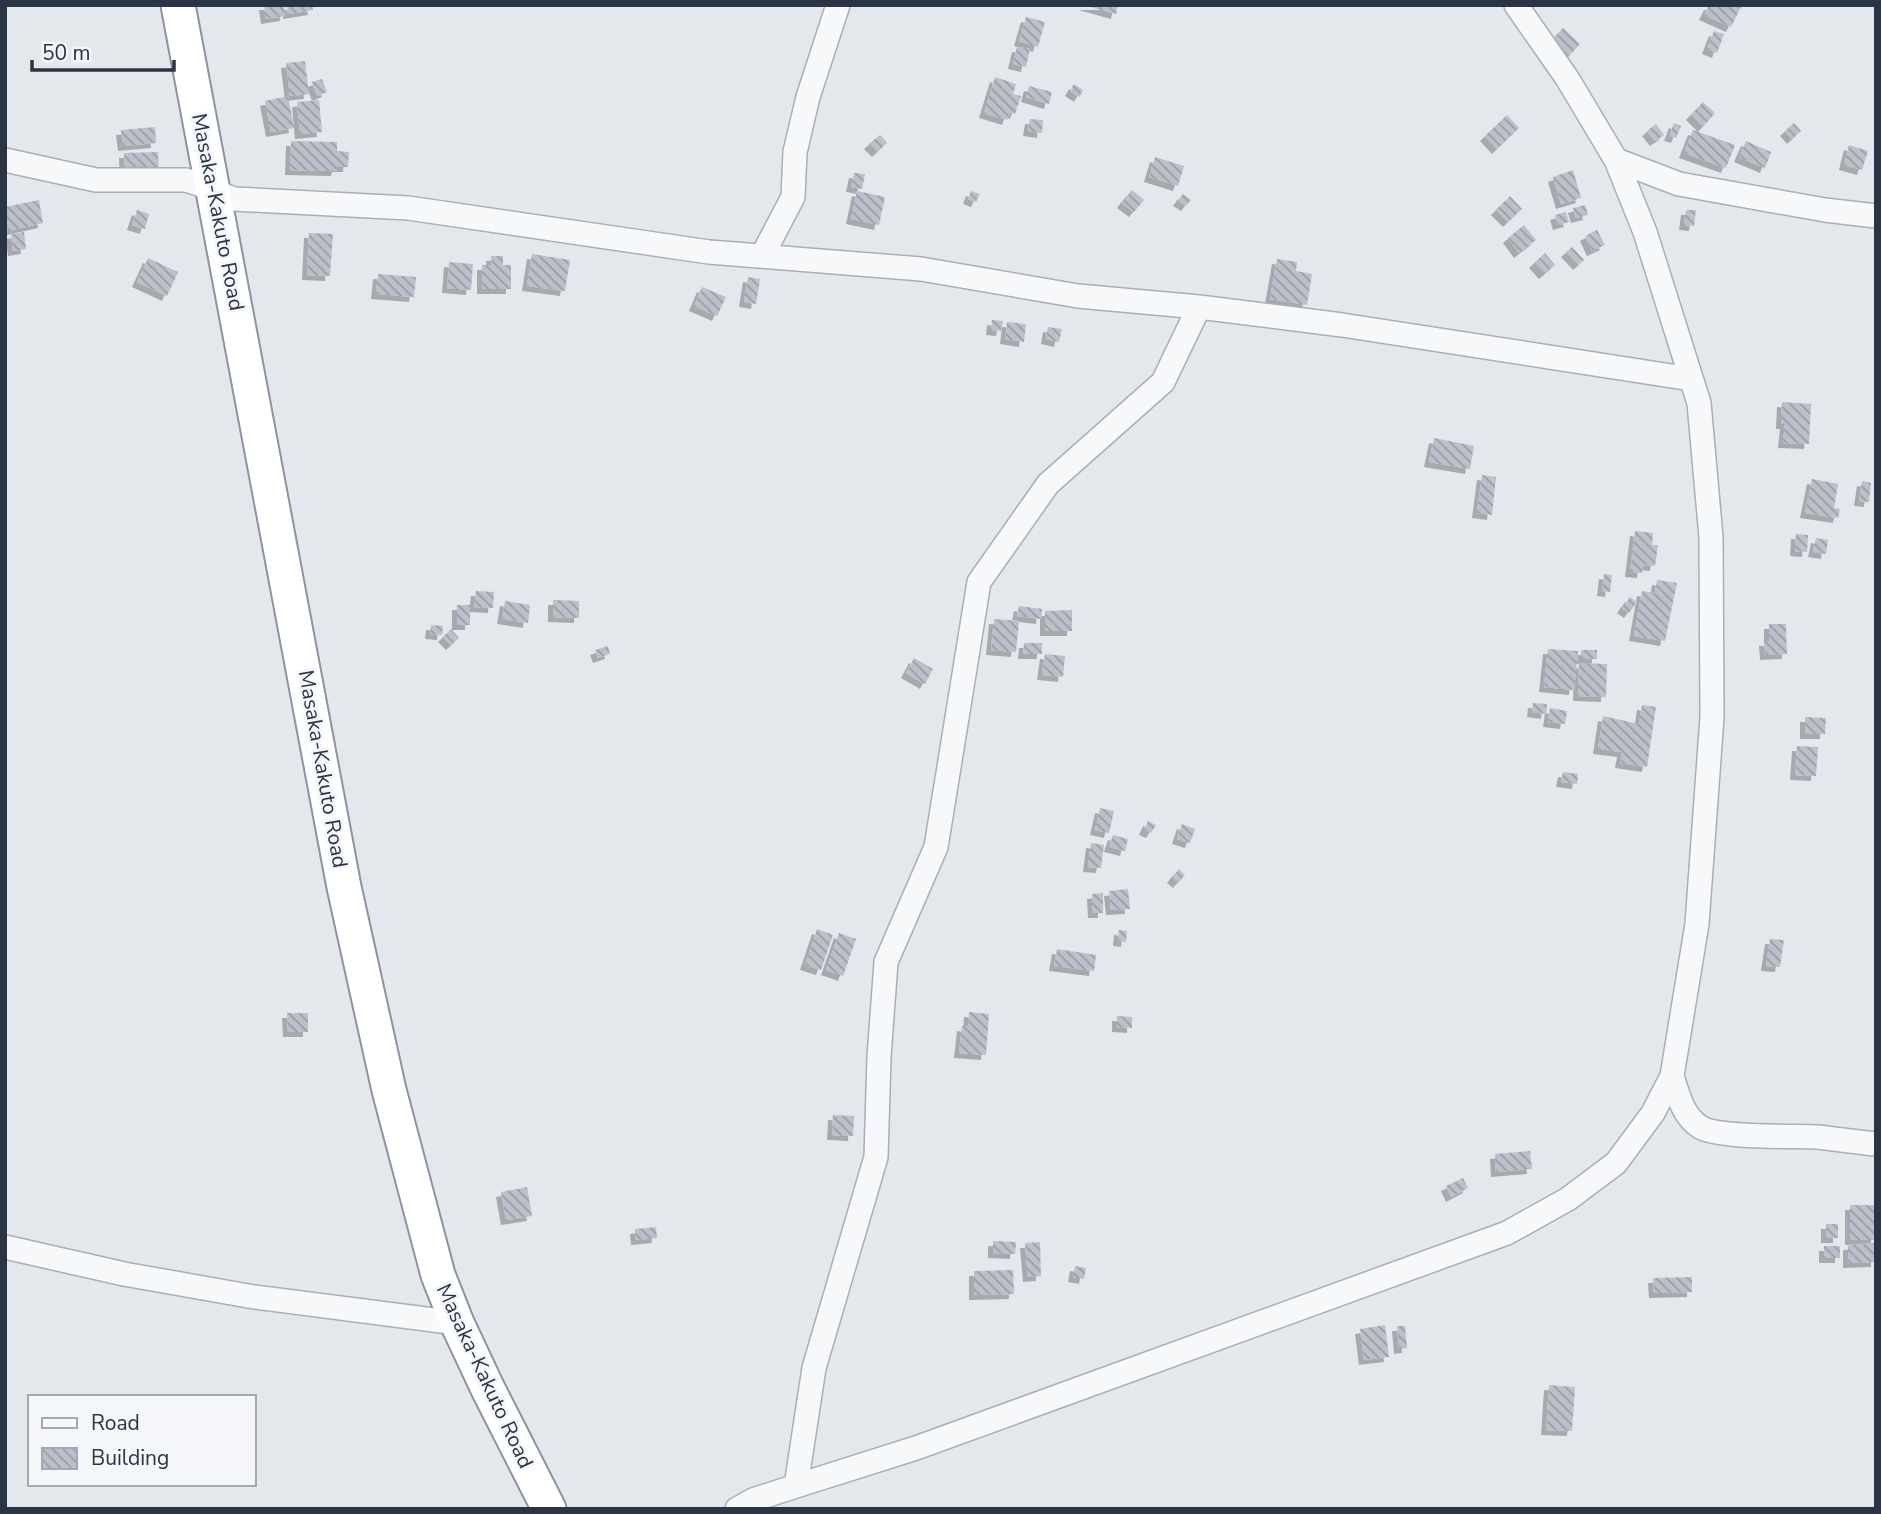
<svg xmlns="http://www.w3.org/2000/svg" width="1881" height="1514" viewBox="0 0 1881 1514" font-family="'Nunito Sans',sans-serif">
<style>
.building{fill:url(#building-back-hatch);filter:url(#shadow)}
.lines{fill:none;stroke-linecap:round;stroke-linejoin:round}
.minor-casing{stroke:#a9aeb7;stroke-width:26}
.highway-casing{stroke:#8b94a3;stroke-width:37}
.minor{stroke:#f7f8fa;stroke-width:23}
.highway{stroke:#fff;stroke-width:33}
.labels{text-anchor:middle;stroke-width:6;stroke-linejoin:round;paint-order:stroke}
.street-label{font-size:21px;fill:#2b3445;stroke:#f4f6f9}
</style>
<defs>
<pattern id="building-back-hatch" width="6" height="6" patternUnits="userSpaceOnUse" patternTransform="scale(1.75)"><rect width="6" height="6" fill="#bbc0ca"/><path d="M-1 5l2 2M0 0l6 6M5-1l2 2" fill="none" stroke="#989da6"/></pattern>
<filter id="shadow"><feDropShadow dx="-5" dy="5" stdDeviation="0" flood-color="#0004"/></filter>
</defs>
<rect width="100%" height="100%" fill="#e4e7ec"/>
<path class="building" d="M264,5H284L285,16L266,19Z
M287,5H312L313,10L288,14Z
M1083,5H1118L1116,14Z
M1709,5H1742L1731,27L1704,15Z
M1026,17L1045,22L1038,47L1019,41Z
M1563,28L1580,44L1566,59L1549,43Z
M1714,31L1724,34L1717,53L1707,49Z
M1017,47L1030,49L1026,67L1013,64Z
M305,61L309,94L290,96L286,63Z
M995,77L1016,84L1013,94L1021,96L1015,114L1010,112L1007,120L984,113Z
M322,79L327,92L317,96L312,82Z
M1074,84L1083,90L1079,97L1070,91Z
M1029,86L1052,92L1049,104L1026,97Z
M288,96L294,128L271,132L265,101Z
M319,100L322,132L300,134L297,102Z
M1703,102L1715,113L1703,127L1691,115Z
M1507,115L1519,128L1497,149L1485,136Z
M1030,119L1043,120L1042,133L1028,131Z
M1674,123L1681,126L1676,138L1669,136Z
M1794,123L1801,131L1792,139L1785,131Z
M1656,124L1664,135L1655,141L1647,131Z
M155,127L156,143L123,146L121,130Z
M1693,130L1735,145L1726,168L1684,153Z
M880,135L887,143L877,152L869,144Z
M291,141L337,142V151L349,152L348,167H337L336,171L290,170Z
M1746,141L1771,152L1765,168L1739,157Z
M1849,145L1868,151L1862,170L1844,165Z
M158,152L159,175L125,176L124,153Z
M1155,157L1184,166L1178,186L1149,177Z
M1573,170L1581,198L1561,204L1553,177Z
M854,173L865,174L862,189L851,187Z
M1132,190L1144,200L1134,212L1122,203Z
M857,191L885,197L879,225L851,219Z
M971,191L980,194L976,202L968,199Z
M1183,194L1191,200L1186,206L1178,201Z
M1510,196L1522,209L1508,222L1496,210Z
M39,200L43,223L8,231L5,207Z
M1585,205L1588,215L1576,218L1573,208Z
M137,210L149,214L145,229L132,225Z
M1686,210H1696L1694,226L1684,225Z
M1566,212L1569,222L1558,225L1555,215Z
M1524,225L1536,240L1519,253L1508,238Z
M1597,230L1605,245L1592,251L1585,236Z
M24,232L26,249L13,251L11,234Z
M309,233L333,234L330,276L307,275Z
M1572,247L1584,260L1578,265L1566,252Z
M1545,253L1555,265L1544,274L1534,263Z
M532,254L570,260L565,291L527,286Z
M491,256H503V265H511V289H482V265H492Z
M148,258L178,272L167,296L137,282Z
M1277,259L1297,262L1296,271L1312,274L1307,305L1270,299Z
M449,262L473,264L471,290L447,288Z
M378,274L416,277L414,297L376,294Z
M748,277L760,279L756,304L744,302Z
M702,287L726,297L717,316L694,306Z
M992,320L1003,321L1001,331L991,330Z
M1007,322L1026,324L1024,342L1005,339Z
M1048,327L1062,329L1059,342L1046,339Z
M1782,402L1811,404L1809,444L1783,443L1785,424H1781Z
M1434,438L1474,446L1470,469L1429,462Z
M1482,475L1496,477L1492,515L1477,513Z
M1812,479L1838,484L1834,508L1840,509L1838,518L1805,513Z
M1862,481L1871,483L1869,502L1859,501Z
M1635,531L1653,533L1652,545H1658L1655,566L1643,565L1642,573L1630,572Z
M1796,534L1808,535L1807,552L1795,551Z
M1816,538L1828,540L1826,554L1813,552Z
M1604,574L1612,575L1610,592L1602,591Z
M1657,580L1677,583L1665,641L1634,636L1642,591L1655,593Z
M476,591L494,592L493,608L474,607Z
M1630,597L1637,602L1629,613L1622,608Z
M553,600L579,601V618L553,617Z
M505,601L530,605L528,623L502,619Z
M457,605H470V625H457Z
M1019,606L1042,609L1041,619L1017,616Z
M1072,610V631H1045V611Z
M994,619L1019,621L1016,652L991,650Z
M1769,624H1786L1787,654L1765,655L1764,641H1769Z
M431,625L443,626L442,635L430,634Z
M451,629L459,638L451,645L443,637Z
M1024,643H1042V654H1023Z
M608,646L610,654L598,658L595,650Z
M1548,649L1578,651L1574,690L1544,687Z
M1581,650H1597V659H1581Z
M1045,654L1065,656L1063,677L1042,675Z
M914,658L933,669L925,684L906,673Z
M1579,663L1607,664L1606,697L1578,696Z
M1533,703L1547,704L1546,714L1532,712Z
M1642,705L1656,707L1647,767L1620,763L1622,752L1598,749L1603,716L1639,724Z
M1550,708L1567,711L1565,724L1548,722Z
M1805,717L1826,718L1825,734H1805Z
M1797,746L1818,747L1816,776L1795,775Z
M1563,772L1578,774L1577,784L1561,782Z
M1100,808L1114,811L1109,833L1095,830Z
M1148,821L1156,825L1151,833L1144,830Z
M1182,824L1195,829L1190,843L1177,839Z
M1113,835L1128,839L1125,851L1109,847Z
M1091,843L1104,845L1101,868L1088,867Z
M1179,869L1185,875L1178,883L1172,878Z
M1128,889L1130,909L1111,910L1109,891Z
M1103,893V913H1093L1092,894Z
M817,929L833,935L821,970L805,965Z
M1119,930L1127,931L1126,942L1118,941Z
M839,933L856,939L843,976L826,970Z
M1770,939L1784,940L1780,967L1766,966Z
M1057,949L1096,955L1094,971L1054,966Z
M969,1012L989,1014L986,1055L959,1053L962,1026L968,1027Z
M287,1013H308V1032H288Z
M1117,1016L1132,1017V1028L1117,1027Z
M833,1115L854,1116L853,1136L832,1135Z
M1530,1151L1532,1169L1496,1172L1495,1154Z
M1463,1178L1468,1188L1451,1197L1446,1186Z
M527,1187L532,1216L506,1220L501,1192Z
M1850,1205H1876V1240H1850Z
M1826,1224H1838V1238H1826Z
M656,1227L657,1238L636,1240L635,1229Z
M993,1241L1016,1242L1015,1254L993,1253Z
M1040,1242L1041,1276L1028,1277L1025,1243Z
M1876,1243V1262L1848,1263V1245Z
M1824,1246H1840V1258H1824Z
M1075,1266L1086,1268L1084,1279L1073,1277Z
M1013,1270L1014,1294L974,1295V1271Z
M1692,1277V1292L1654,1293L1653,1278Z
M1385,1325L1389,1357L1364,1360L1360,1329Z
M1397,1326H1405L1407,1348L1399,1349Z
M1549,1385L1575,1387L1572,1431L1546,1430Z"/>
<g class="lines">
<defs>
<path id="minor" d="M5,160L96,180H186C202,184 217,193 234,199L408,208L709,252L921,269L1078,296L1199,307L1342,325L1691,379
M1616,160L1679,184L1825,210L1876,216
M762,256L793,197L795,152L808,97L838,5
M1672,1076C1678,1094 1682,1115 1700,1127C1717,1138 1792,1136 1817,1137C1836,1139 1856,1142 1876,1144
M5,1247L124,1274L254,1297L457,1323
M796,1486L814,1368L876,1157L879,1057L886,962L936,847L979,582L1048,484L1163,382L1199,307
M737,1509L753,1500L796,1486L916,1448L1507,1233L1568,1199L1616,1163L1653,1113L1672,1076L1697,924L1712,717L1711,537L1699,403L1645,232L1616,160L1567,78L1516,5"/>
<path id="highway" d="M178,5L344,887L389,1090L438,1275L457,1323L487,1387L549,1509"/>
</defs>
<use href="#minor" class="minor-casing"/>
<use href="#highway" class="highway-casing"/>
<use href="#minor" class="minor"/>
<use href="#highway" class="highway"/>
</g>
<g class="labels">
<g class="street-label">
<text transform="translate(218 212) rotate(79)" y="7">Masaka-Kakuto Road</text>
<text transform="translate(323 769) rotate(80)" y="7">Masaka-Kakuto Road</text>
<text transform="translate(485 1376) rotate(65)" y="7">Masaka-Kakuto Road</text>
</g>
</g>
<rect width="1881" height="1514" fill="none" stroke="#2b3445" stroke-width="14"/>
<rect x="28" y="1395" width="228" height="91" fill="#f4f6f9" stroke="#a4a8b1" stroke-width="2"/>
<rect x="42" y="1418" width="35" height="10" fill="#f7f8fa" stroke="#a4a8b1" stroke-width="2"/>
<text x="91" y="1430" font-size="21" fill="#2b3445">Road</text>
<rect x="42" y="1448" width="35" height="21" fill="url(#building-back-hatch)" stroke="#a4a8b1" stroke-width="2"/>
<text x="91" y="1465" font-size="21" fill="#2b3445">Building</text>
<path d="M32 60v10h142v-10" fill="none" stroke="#2b3445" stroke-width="3.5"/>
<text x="42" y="60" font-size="21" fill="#2b3445" stroke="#f4f6f9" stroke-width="5" paint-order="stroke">50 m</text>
</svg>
